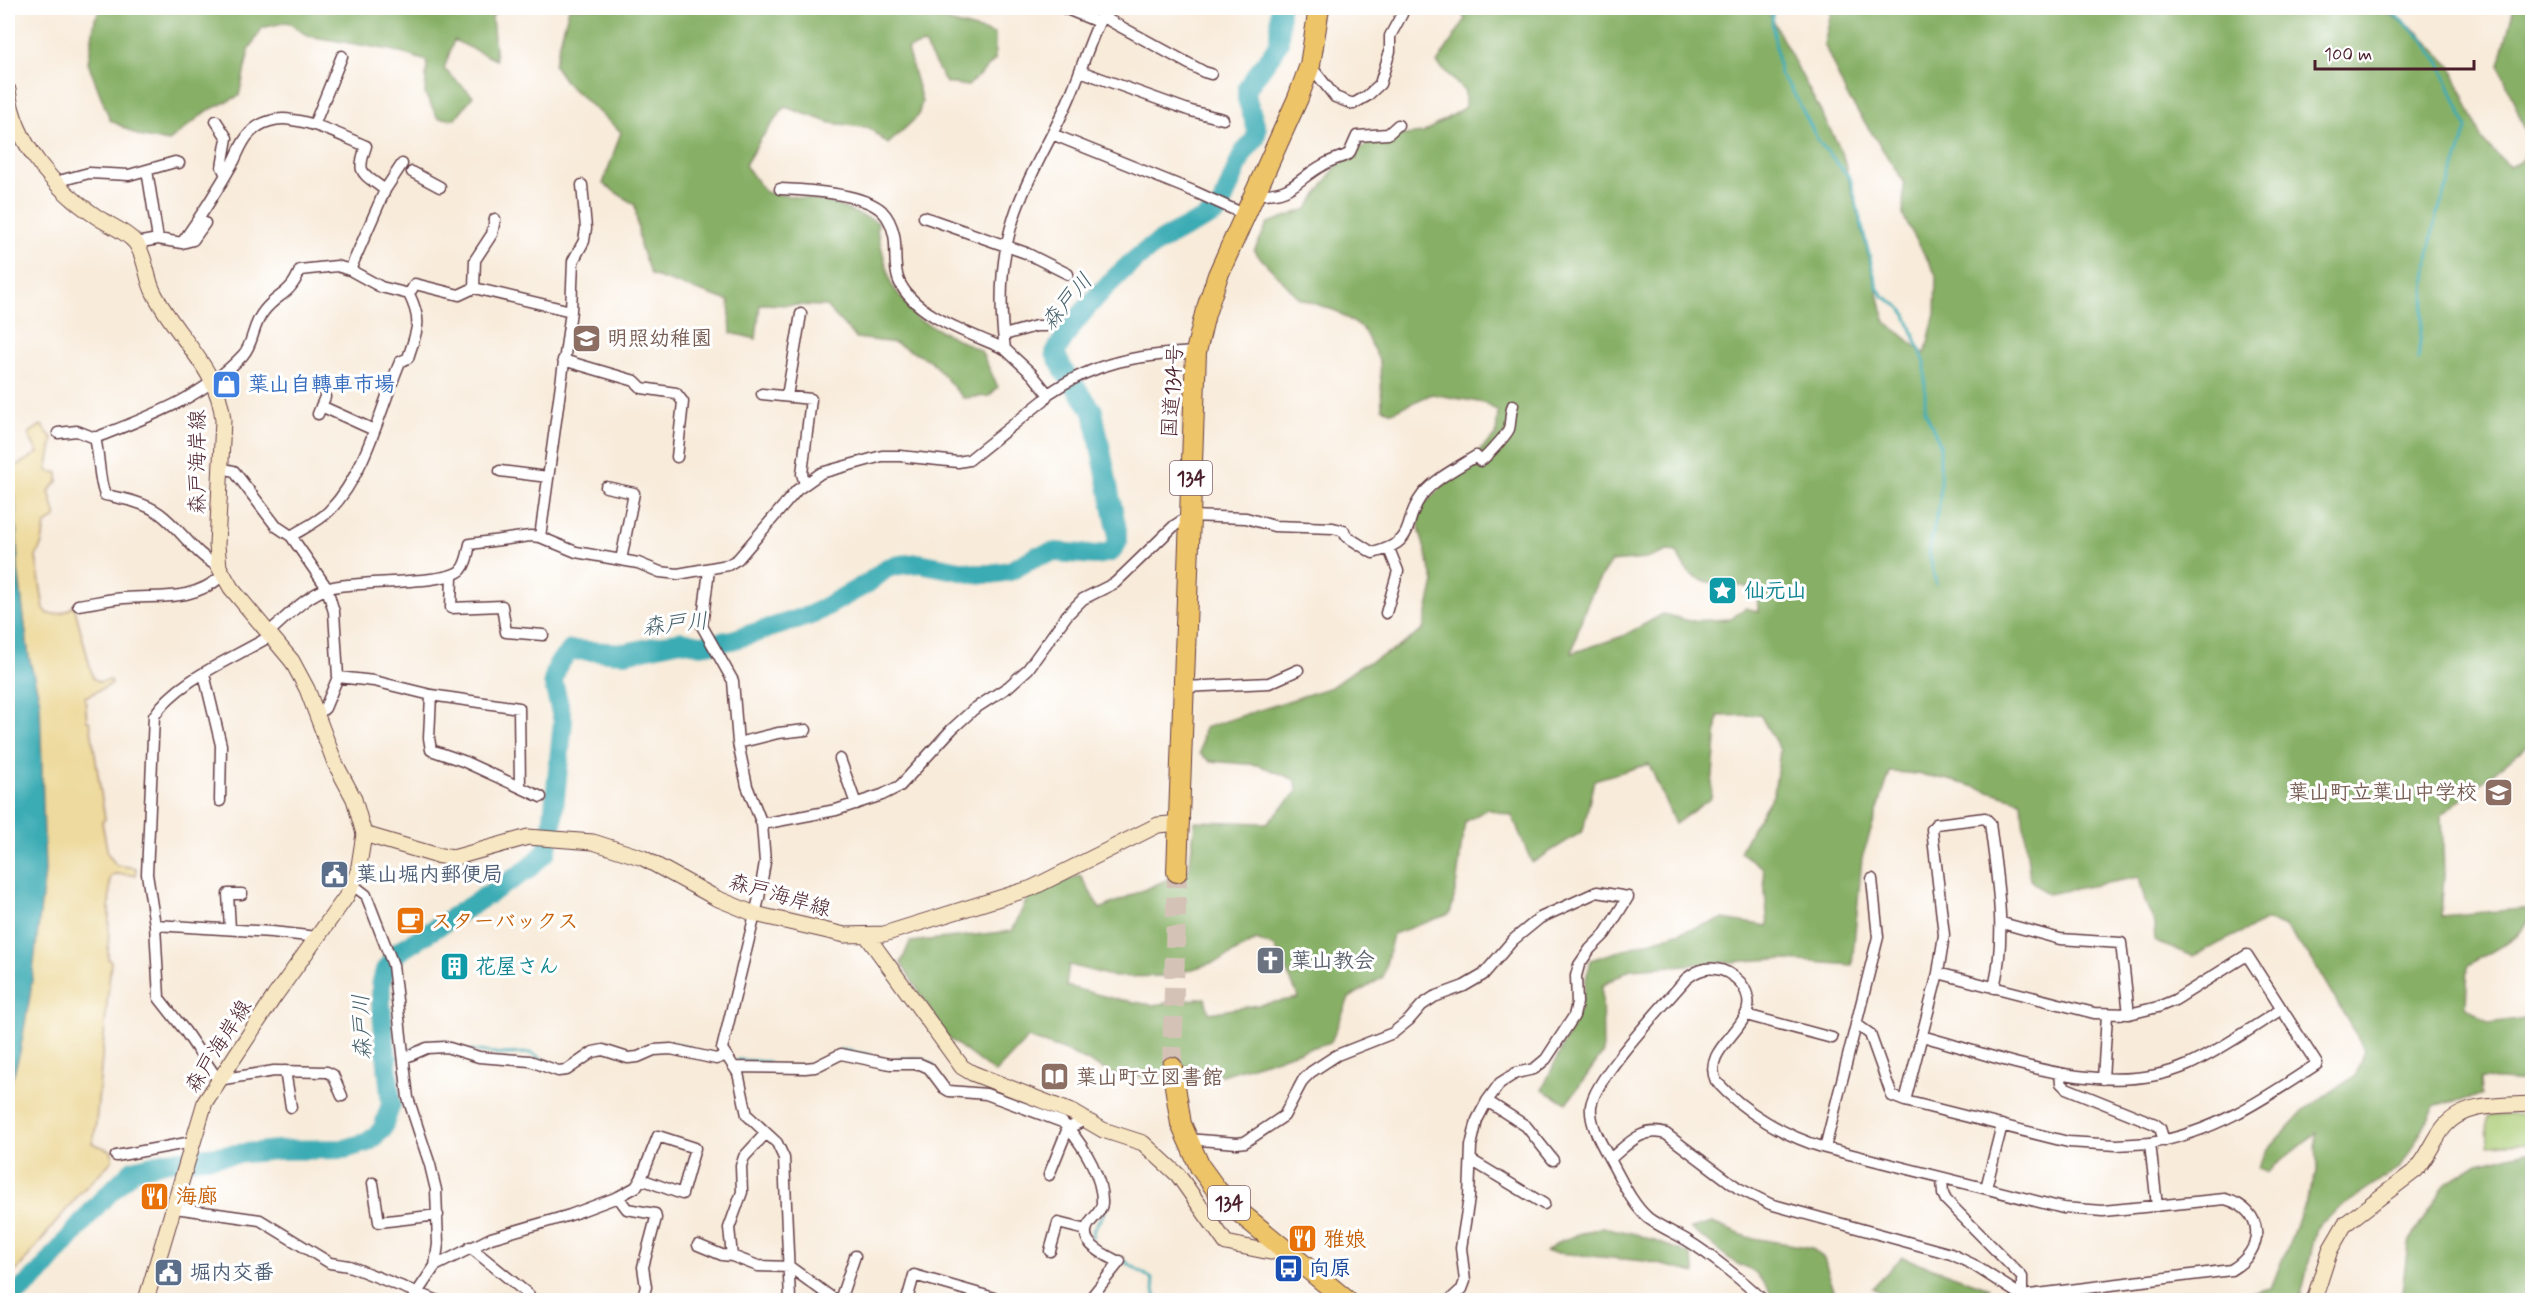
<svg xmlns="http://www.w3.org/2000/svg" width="2540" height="1308" viewBox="0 0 2540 1308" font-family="Mynerve,'Klee One',sans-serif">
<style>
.green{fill:#aacc74;stroke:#7a7650;stroke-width:1.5}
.forest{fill:#87b066;stroke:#686848;stroke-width:1.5;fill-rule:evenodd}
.sand{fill:#eeda9e;stroke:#9c7c64;stroke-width:1.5}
.water{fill:#3aabb4;stroke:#426570;stroke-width:1.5}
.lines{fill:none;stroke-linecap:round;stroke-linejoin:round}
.stream{stroke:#3aabb4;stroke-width:3}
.river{stroke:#3aabb4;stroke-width:20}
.highway-tunnel{stroke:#d5c2b7;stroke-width:20;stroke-dasharray:20 10;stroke-linecap:butt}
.street-casing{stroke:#643e45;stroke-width:13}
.secondary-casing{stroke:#643e45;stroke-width:17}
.highway-casing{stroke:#643e45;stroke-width:22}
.street{stroke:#fff;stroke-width:10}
.secondary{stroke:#f8e7c3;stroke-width:15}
.highway{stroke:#eec469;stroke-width:20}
.labels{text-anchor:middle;stroke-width:6;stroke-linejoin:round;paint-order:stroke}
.shield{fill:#fff;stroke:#80626b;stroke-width:1.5}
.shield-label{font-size:20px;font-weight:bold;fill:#4a1f2b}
.education-label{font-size:21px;font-weight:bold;fill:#785e54;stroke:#fff;text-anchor:start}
.shop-label{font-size:21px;font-weight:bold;fill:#366cbe;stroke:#fff;text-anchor:start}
.street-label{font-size:21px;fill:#4a1f2b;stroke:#fff}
.culture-label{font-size:21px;font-weight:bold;fill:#0d838f;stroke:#fff;text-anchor:start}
.service-label{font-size:21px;font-weight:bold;fill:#4e5e75;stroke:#fff;text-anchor:start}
.food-label{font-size:21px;font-weight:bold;fill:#c56008;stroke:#fff;text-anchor:start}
.worship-label{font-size:21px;font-weight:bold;fill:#5b616d;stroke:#fff;text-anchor:start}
.transit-label{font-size:21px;font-weight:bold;fill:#164399;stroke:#fff;text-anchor:start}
.water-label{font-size:22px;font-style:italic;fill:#435e69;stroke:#fff}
</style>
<rect width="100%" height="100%" fill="#fff"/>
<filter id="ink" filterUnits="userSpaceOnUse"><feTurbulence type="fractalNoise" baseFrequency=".0167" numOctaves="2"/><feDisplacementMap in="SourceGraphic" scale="12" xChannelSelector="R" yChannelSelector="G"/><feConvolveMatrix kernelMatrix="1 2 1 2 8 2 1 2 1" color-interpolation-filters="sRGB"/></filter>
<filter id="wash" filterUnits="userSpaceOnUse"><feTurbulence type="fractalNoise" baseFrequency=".008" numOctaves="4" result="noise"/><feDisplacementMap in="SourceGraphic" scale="24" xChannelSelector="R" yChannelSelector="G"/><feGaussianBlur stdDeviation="1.35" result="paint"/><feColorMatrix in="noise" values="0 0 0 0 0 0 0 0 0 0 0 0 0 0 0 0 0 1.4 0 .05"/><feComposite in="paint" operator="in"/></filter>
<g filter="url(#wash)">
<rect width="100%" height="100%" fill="#f8ebda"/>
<path class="green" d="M2532,1114V1143L2488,1145L2487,1116Z"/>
<path class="forest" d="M101,8H499L492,17L496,60L454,40L444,69L473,96L455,119L438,118L425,94L427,61L391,50L308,36L287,22L262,28L249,50L239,96L207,111L168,142L139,136L110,120L88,63L95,19Z
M569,8H938L946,21L995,34V60L968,86L946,83L924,44L907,49L922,101L918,116L888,144L869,128L831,123L785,107L760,140L745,165L765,192L828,202L878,222L877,230L891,284L917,319L981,351L998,387L989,396L963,398L931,361L895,343L856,338L826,306L760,304L756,339L731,333L729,301L651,275L640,246L635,205L603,184L621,132L567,84L554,65Z
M1460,8H1766L1842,152L1885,321L1925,354L1935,314L1936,275L1903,216L1904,182L1846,94L1824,44L1832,8H2380L2417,31L2451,66L2482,140L2509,166L2522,160L2529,140L2499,65L2514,8H2532V742L2442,814L2444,875L2441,916L2532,908C2532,936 2488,952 2468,965L2466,1006L2489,1023L2532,1017V1082L2480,1079L2481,1096L2436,1105L2401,1167L2337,1210L2317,1227L2300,1300H2214L2271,1288L2317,1172L2316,1133L2267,1172L2257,1169L2267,1150L2303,1111L2356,1075L2364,1049L2313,961L2285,927L2267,920L2193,956L2155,942L2154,922L2145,902L2139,877L2048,894L2030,880L2021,801C1978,788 1935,773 1890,772L1862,858L1852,965L1773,959L1630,969L1602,986L1603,1053L1567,1103L1542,1090L1580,1009L1590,960L1723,919L1768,926L1763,868L1740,852L1751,830L1774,793L1780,750L1760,715L1718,716L1711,798L1675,824L1649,764L1594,780L1583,831L1532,863L1512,816L1487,809L1465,822C1459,853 1459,884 1450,914L1393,934L1383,977L1349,998L1331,1042L1222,1075L1183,1065L1153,1078L1113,1074L1067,1051L1028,1038L995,1073L947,1037L901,963L910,942L1012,931L1028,897L1080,875L1100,909L1189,870L1195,821L1267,823L1297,792L1296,780L1258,765L1210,761L1200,754L1204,728L1331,687L1359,667L1394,650L1423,630L1434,582L1420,532L1418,510L1496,435L1498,411L1484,403L1432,394L1392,412L1382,408L1380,362L1363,329L1336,311L1299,298L1254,251L1268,223L1307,209L1337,165L1375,138L1423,133L1465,107V92L1437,63L1465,20ZM1668,551L1677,552C1694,597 1722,576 1757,590L1758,611L1745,608L1731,619L1690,621L1663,614L1623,636L1572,653C1580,620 1590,589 1611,562L1646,559ZM1256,940L1275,947L1299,998L1209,1013L1205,998L1152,1005L1111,998L1066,986L1069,965L1115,977L1170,976L1221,960Z
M2532,1151V1300H2401L2408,1244L2445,1184L2478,1163Z
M1712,1223L1747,1237L1812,1248L1824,1259L1837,1300H1776L1756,1273L1734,1262L1691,1229Z
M1602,1227L1636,1234L1690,1254L1696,1273L1645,1261L1546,1252L1560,1241Z
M1902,1257L1989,1288L1981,1300H1895L1872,1288Z"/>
<path class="sand" d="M41,425L53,439L47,471L58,473V481L49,491L56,517L45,525L42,543L36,557L44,609L49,614C59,615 67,612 74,605L93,678L99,682L111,680L112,684L85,697L87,721L90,722L105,819L102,822L108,854L116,865L136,868V875L114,874L110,878L108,959L111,961L95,1133L92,1143L112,1151V1161L80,1193L18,1269L8,1277V471L38,453L28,434Z"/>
<path class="water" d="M8,482L15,497L18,569L29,657L40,701L45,872L30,996L20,1052L8,1093Z"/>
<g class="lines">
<path class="stream" d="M1773,8L1772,21L1780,75L1791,88L1819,142L1850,178L1877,287L1883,296L1900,307L1906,315L1925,363V411L1940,444V499L1929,552L1936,584
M2389,8L2390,11L2421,37L2440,63L2467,128L2457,162L2436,216L2429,251L2418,360
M426,1043L439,1041L446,1042
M656,1046C668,1041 678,1045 690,1048
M589,1049L607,1044L616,1049
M472,1050L502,1054L531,1053L547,1062
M841,1050L870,1055
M407,1051L420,1046
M897,1059H922L933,1065
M738,1060L769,1062
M388,1062L401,1055
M1092,1238C1092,1224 1105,1218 1107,1204
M1124,1261L1152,1279L1156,1300"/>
<path class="river" d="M9,1300L39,1274L99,1203L133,1170L168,1161L276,1150L345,1149L368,1142L382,1130L391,1104L381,1004V985L385,970L398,952L527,870L546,852L552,827L563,721L553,681L558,664L571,650L625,653L681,641L701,645L732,640L811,615L868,583L887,568L900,565L919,563L976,574H990L1010,571L1037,556L1056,552L1096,555L1111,552L1117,543V530L1093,411L1065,373L1055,353C1076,314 1127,260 1166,238C1183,228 1202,221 1219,211L1243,153L1255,139L1257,130L1247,99V88L1274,51L1279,42L1280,8"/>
</g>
</g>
<g filter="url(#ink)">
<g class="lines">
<path class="highway-tunnel" d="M1172,1067L1177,872"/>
<defs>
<path id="street" d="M1064,8L1098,22
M1106,8C1090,37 1082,70 1068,101C1051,140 1027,177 1014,217C1000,260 999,305 1005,349L1032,374L1048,394C1096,361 1139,355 1196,352
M1101,16L1204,72L1211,74
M1310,65L1335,97L1353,104L1367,96L1380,84L1390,51V36L1402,14
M1080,71L1191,111L1223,119
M216,121L227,138L222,167L226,175
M314,125L342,56
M1052,134L1193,191L1246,215
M147,170L158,239
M412,172L440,187
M55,182L89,173L129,175L175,162L179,163
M780,189C806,190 863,193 882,211C889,218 892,226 894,235C897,249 893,268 899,281C915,317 973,334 1005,349
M1255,194C1294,196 1295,180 1323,165C1331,160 1340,158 1349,154L1357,136L1388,134L1398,125
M924,217L1026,253L1068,274
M495,219L492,234L475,260L474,288L571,311
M136,243L158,239L182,243L193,240L205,223
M182,243C201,216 218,189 234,161C239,151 242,141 250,133C260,122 277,117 292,120C317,123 342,136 366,146C356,175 362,172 385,190
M350,270L381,287L409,294
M1004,335L1036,326H1046
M563,360L635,381L642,388L676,393L683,402L677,457
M762,394L811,399L802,474L805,484
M787,396L801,314
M321,406L374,430
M318,414L325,397
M58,433L77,431L95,438C100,457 98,478 105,495C124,499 143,502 159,513C181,529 194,554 219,567
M95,438C148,417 203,398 243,355C254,343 252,325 264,311C278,293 290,296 300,270L337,266L350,270L385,190L402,164
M221,468L234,471L276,526L291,536L327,588L334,612L338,677L325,708L317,715
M500,471L548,477
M606,487L634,493L621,560
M291,536C304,528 320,521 330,510C366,473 380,409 400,362L408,358C417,329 423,323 409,294L415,284L459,295L474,288
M540,537L571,311L573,261L584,241L586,228L582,185
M709,570L702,626L733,681L738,743L747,786L762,824L765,862L759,898L722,1049L738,1073L747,1115L777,1143L784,1158L790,1300
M452,576L451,608L502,606L506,632L543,635
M78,605C93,603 109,599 124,598C160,595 192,602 222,576
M1386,613L1398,571L1389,549
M269,632C287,617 306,595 329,588C356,580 446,585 461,570C467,563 468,553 470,544L530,536L540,537L576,552L638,563L660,572L678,574L728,565L738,559L797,490L821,473L882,456H900L958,462L969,460L1044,400L1048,394
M272,635C235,658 178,679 154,716L147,874L155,925L159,998L185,1031L218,1080L274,1071L327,1072L333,1075L342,1096
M204,674L221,745L220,801
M338,677L374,681L431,695L429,738L431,750L463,761L541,797
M1184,687L1269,683L1298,670
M431,695L519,708L520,787
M738,743L778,733L806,730
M840,759L856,804
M762,824L836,810L882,795L900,786L952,729L974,709L1008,687L1028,669L1067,615L1083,599L1115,583L1174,526L1189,516L1246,518L1274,526L1333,528L1344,531L1346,536L1373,553C1421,540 1400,523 1423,494C1436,478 1459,467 1476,456L1480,461C1484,460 1508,433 1509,429C1511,421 1510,413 1513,405
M353,885L366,895L393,965L408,1098L430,1165L436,1190L438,1244L435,1266
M2002,923L2060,939L2121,943L2129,1014
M155,925L272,932L317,937
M230,929L228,894H242
M1938,973L2094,1013L2129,1014L2158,1007L2175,1000L2247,955L2317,1064C2264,1099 2214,1133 2150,1143
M1994,988C2007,932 1997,879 1990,823L1985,818L1936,824L1932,829L1944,935L1938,973L1905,1101L2068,1142L2117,1145L2150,1143L2157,1206
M1746,1015L1832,1038
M1856,1024L1870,1034L1892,1096L1905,1101
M1922,1036C2003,1058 2106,1101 2188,1065C2221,1050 2251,1028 2282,1009
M404,1058L427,1048L446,1047L479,1057L530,1061L558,1071L567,1070L593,1052L603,1050L628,1058L638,1057L654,1050L671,1049L716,1059L724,1056
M734,1067L805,1068L815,1067L841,1054L890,1064H920L929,1068L944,1088L949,1091L986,1094L1062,1122L1068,1128L1083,1121
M285,1071L291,1107
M2060,1073L2061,1083L2066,1088L2155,1124L2160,1128L2164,1141
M2103,1079L2107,1015
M1487,1101L1526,1126L1553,1160
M766,1133L744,1157L741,1166L742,1192L729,1228L732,1256L758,1266L790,1267L835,1300
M1187,1139L1237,1143L1245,1142L1284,1116L1303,1080L1311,1072L1337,1055L1393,1033L1409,1020L1422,1005L1434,997L1464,986L1483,975L1513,940L1540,918L1597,892L1628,897L1605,934L1590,949L1579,965L1576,976L1577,1003L1574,1016L1546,1059L1534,1069L1516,1073L1500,1083L1487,1101L1477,1120L1471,1146L1469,1198L1461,1248L1465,1281L1462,1289L1450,1300
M1825,1148L1878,937L1872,879
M116,1156L192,1142
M1610,1159C1627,1145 1642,1126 1666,1134L1738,1188L1770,1204L1951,1254L1972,1264L2022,1296L2231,1270C2266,1250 2265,1210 2225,1199L2103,1211L2063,1208L1825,1148C1785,1136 1745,1113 1716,1081C1698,1043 1773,1023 1740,982C1733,975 1726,970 1716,969C1704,967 1695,972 1686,979C1664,1005 1595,1077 1591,1106C1589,1126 1604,1148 1613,1165C1623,1183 1632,1204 1648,1218C1660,1227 1675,1233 1688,1241C1708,1253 1747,1284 1763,1300
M1471,1160L1544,1204
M1049,1175L1068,1128C1085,1148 1103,1178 1102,1204C1101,1211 1096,1215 1092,1220C1073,1241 1103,1254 1119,1262
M1942,1178L1943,1194L1946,1200L2022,1277V1300
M373,1183L379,1222L438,1215
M1986,1188L2002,1125
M618,1197L627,1209L655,1214L656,1218L643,1267L646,1287L642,1300
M175,1208L260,1220L330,1263L349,1266L436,1300
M698,1245L722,1255L732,1256
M470,1247L529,1295
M1050,1251L1058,1223L1086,1230
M412,1300L435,1266L491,1238L570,1215L618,1197L636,1187L641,1179L682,1194L695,1148L658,1136L641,1179
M840,1300L855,1256
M907,1300L914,1275L1001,1300
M1089,1300L1120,1261"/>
<path id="secondary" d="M8,90C14,142 54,189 97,217C109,225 125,231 135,242C146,256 146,278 154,293C176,337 219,369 223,420L217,545L219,567L231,588L292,661L307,689L335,763L354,799L364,834L358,872L346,897L274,997L205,1102L146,1300
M364,834L435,855L453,858L528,837L593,842L643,858L716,898L755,914L845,935L884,934L1032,888L1158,825L1181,823
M867,936L962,1067L972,1073L1074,1113L1103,1130L1143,1143L1178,1175L1226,1243L1270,1252L1284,1250
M2314,1300L2330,1250L2345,1224L2416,1170C2428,1157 2433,1141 2444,1127C2464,1102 2504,1106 2532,1104"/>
<path id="highway" d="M1177,872L1196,352L1205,314L1218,275L1298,98L1310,65L1319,8
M1172,1067L1181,1124L1200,1167L1216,1189L1233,1207L1346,1300"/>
</defs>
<use href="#street" class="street-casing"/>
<use href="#secondary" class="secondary-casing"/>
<use href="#highway" class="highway-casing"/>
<use href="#street" class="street"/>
<use href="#secondary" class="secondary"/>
<use href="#highway" class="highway"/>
</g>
</g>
<defs>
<symbol id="school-square" viewBox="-11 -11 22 22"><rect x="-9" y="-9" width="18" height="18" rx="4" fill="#8d6e63" stroke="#fff"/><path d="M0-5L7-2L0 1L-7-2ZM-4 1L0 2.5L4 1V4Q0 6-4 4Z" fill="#fff"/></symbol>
<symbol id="shop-square" viewBox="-11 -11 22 22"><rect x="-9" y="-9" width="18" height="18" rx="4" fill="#3f7fe0" stroke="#fff"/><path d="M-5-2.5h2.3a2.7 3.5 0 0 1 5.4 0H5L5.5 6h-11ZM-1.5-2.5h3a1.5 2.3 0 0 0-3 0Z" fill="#fff"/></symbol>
<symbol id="sight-square" viewBox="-11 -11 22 22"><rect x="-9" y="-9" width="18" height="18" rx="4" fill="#0f9aa8" stroke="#fff"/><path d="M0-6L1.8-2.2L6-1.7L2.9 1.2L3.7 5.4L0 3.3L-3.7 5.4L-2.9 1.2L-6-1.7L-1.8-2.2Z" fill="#fff"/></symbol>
<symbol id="civic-square" viewBox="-11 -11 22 22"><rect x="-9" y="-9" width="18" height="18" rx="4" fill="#5c6f8a" stroke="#fff"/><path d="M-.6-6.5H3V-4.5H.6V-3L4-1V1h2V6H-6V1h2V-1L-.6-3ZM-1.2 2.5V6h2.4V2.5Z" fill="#fff"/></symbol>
<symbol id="cafe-square" viewBox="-11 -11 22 22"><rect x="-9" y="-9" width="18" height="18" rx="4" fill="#e8710a" stroke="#fff"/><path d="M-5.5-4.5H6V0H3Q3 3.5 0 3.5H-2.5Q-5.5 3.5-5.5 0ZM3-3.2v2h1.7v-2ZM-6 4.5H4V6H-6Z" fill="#fff"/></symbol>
<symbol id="church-square" viewBox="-11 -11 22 22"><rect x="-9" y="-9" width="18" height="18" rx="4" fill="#6b7280" stroke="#fff"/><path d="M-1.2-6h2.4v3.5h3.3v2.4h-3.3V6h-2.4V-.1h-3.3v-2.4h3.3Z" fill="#fff"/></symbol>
<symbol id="building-square" viewBox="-11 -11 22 22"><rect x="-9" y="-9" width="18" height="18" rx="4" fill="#0f9aa8" stroke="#fff"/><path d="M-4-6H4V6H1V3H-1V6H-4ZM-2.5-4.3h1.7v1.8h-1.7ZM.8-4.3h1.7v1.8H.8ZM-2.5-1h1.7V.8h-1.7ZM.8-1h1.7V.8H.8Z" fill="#fff"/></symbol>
<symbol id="library-square" viewBox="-11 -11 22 22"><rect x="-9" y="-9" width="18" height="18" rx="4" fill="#8d6e63" stroke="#fff"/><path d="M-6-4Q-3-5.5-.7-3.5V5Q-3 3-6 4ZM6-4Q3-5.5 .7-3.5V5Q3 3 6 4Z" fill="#fff"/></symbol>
<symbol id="restaurant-square" viewBox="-11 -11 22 22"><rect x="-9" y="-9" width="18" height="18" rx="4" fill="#e8710a" stroke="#fff"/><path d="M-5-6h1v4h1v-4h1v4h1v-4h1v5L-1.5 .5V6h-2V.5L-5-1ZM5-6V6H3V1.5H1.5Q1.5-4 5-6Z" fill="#fff"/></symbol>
<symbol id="bus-square" viewBox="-11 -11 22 22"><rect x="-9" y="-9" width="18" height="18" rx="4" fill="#1a4fb4" stroke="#fff"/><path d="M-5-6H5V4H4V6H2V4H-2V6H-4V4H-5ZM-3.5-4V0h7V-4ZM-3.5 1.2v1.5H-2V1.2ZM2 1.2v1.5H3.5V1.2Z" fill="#fff"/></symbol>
</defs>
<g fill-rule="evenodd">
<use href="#school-square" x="570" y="322" width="33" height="33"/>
<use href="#shop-square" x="210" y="368" width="33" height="33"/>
<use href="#sight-square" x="1706" y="574" width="33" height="33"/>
<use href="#school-square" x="2482" y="776" width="33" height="33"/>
<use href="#civic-square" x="318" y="858" width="33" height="33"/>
<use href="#cafe-square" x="394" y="904" width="33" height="33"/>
<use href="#church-square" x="1254" y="944" width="33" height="33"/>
<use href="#building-square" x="438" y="950" width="33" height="33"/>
<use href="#library-square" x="1038" y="1060" width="33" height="33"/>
<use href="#restaurant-square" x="138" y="1180" width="33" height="33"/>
<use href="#restaurant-square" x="1286" y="1222" width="33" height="33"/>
<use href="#bus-square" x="1272" y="1252" width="33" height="33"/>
<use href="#civic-square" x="152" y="1256" width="33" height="33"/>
</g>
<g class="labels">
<g class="shield">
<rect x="1170" y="461" width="42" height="34" rx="4.5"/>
<rect x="1208" y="1186" width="42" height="34" rx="4.5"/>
</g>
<g class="shield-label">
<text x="1191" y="485">134</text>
<text x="1229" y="1210">134</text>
</g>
<g class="education-label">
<text x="607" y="345">明照幼稚園</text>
<text x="2477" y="799" text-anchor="end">葉山町立葉山中学校</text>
<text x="1076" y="1084">葉山町立図書館</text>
</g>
<g class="shop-label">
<text x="248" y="391">葉山自轉車市場</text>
</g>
<g class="street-label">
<text transform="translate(1172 391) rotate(-86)" y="7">国道134号</text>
<text transform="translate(197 462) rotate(-90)" y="7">森戸海岸線</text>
<text transform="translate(780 895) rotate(16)" y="7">森戸海岸線</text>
<text transform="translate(218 1046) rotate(-58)" y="7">森戸海岸線</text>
</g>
<g class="culture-label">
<text x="1744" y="597">仙元山</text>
<text x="475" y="973">花屋さん</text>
</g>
<g class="service-label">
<text x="356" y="881">葉山堀内郵便局</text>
<text x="190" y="1279">堀内交番</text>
</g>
<g class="food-label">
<text x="431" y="928">スターバックス</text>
<text x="176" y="1203">海廊</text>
<text x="1324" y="1246">雅娘</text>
</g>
<g class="worship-label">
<text x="1291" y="967">葉山教会</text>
</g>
<g class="transit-label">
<text x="1309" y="1275">向原</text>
</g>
<g class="water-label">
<text transform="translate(1066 301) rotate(-50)" y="8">森戸川</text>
<text transform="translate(675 623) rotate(-6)" y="8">森戸川</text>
<text transform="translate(361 1027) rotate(-92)" y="8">森戸川</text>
</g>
</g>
<rect width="2540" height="1308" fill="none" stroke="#fff" stroke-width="30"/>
<path d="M2315 60v9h159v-9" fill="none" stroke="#4a1f2b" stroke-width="3"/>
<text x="2324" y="60" font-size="18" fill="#4a1f2b" stroke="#ffffff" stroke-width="4.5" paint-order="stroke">100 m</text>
</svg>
